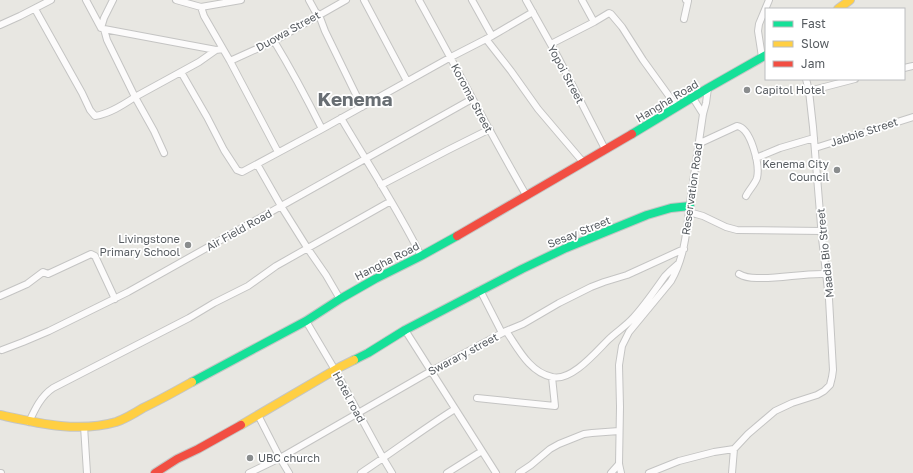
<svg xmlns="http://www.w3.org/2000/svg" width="913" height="473" viewBox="0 0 913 473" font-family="'Golos Text',sans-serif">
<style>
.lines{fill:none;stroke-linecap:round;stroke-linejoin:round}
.street-casing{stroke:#c4c4c3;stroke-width:8}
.fast-casing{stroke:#c4c5c4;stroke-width:10}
.slow-casing{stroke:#c4c5c4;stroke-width:10}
.jam-casing{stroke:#c4c5c4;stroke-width:10}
.street{stroke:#fcfbfb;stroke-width:6}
.fast{stroke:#16e098;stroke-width:8}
.slow{stroke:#ffcf43;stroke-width:8}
.jam{stroke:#f24e42;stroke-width:8}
.poi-dot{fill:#8a8d8e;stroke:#fff;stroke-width:1.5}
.labels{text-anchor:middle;stroke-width:3.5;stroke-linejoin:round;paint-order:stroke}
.street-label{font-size:11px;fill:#575c61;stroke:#fff}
.poi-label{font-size:11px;fill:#575c61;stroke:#fff;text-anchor:start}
.town-label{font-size:19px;font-weight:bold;fill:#686e73;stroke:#fff}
</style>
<rect width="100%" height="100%" fill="#e8e7e2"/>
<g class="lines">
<defs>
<path id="street" d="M86,0L101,28L104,29L107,40L135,97L154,131L164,153
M176,0L201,7L241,0
M309,0L315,11L319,15L325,31L362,107
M364,0L407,81
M419,0C455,65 489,131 526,195
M472,0L492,36
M526,0L559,59L605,149
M582,0L594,22
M201,7L204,16L230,61L278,152
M35,9L82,93L90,110L95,116C109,114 123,105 135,97L199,62L216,50L223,49
M684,19L688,1L686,0
M0,25L20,16L51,0
M101,28L104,18L113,0
M104,29L216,50
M486,39L511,71L538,109L583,162
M274,41C291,69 307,99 322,129
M551,44L594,22L609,13L611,14L622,27L643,60L677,107
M762,57L758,31L759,24L769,0
M230,61L274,41L346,0
M904,68L913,66
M181,72L207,117L224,150L237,170L242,172L322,129L451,57L492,36L533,12
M809,91L855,79
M693,98L703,114
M341,118C368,164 398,209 421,256
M698,144L737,126C751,128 760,165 757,178C755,184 749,190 746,196
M815,148L913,117
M756,158L780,148L814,138
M257,164L281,206L308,249L326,275L340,299
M381,185L448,150L490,129
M689,212L703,216L726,227L737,230L822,231
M739,274C744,277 751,278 757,278C780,279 803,273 826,274
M480,290L502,333
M0,296L27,284L43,272L48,274L91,254L95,256L115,299
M306,321L335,370L383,458L392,473
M405,330L496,473
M506,331C518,348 529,372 552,377C571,382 596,352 608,340C616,332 626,326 633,318C645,305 655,290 665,276L669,272L678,264
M2,350L23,342L49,331L128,292L472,99
M477,398L555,406L552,377
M258,415L280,458L289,473
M29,422C35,409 41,396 53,388L189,318L214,303L248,286L276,266L391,201
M84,426L87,473
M0,473H1
M249,473L280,458L431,371L506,331L523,324L559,303L591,287L604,282L627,275L684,249
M361,473C393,452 423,429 455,409
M447,473L482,451
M519,473L531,465L550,449L559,444L584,434L592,433L619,431
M611,473L619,464
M621,473L619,464L620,407L619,365L622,346L629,332L671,281C686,255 687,225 691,196C695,169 699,141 703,114L706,103L708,88
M649,473L679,461L714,452L734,449L748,434L775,411L792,403L817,395L824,391L830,385L832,377L833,370L829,299L822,238L813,127L809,91L806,79
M732,473L734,449"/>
<path id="fast" d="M632,134L708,88L766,55
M354,360L368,353L405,330L522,269L566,248L647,215L671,208L690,206
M192,382L306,321L340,299L375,279L421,256L457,236"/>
<path id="slow" d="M838,9L850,0
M0,415C37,423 78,433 116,422C125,419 135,413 143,408C160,400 176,391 192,382
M241,425L340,367L354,360"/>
<path id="jam" d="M457,236L632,134
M155,473L177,459L198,449L241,425"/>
</defs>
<use href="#street" class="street-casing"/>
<use href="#fast" class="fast-casing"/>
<use href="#slow" class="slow-casing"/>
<use href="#jam" class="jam-casing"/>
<use href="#street" class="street"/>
<use href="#fast" class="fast"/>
<use href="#slow" class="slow"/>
<use href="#jam" class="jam"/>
</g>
<g class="poi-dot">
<circle cx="747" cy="90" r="4"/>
<circle cx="837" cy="170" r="4"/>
<circle cx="188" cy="245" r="4"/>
<circle cx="250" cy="458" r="4"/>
</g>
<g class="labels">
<g class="street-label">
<text transform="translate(288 31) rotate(-29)" y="4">Duowa Street</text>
<text transform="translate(566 74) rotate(62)" y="4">Yopoi Street</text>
<text transform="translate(472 98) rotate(62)" y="4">Koroma Street</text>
<text transform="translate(667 101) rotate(-31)" y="4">Hangha Road</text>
<text transform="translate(864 132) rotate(-18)" y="4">Jabbie Street</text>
<text transform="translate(692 189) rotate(-82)" y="4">Reservation Road</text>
<text transform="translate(239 230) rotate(-29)" y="4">Air Field Road</text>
<text transform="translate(579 232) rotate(-22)" y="4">Sesay Street</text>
<text transform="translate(825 253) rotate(-96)" y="4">Maada Bio Street</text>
<text transform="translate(387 261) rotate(-27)" y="4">Hangha Road</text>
<text transform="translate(463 354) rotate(-28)" y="4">Swarary street</text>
<text transform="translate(349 397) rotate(62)" y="4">Hotel road</text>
</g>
<g class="poi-label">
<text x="755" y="94">Capitol Hotel</text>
<text x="829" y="168" text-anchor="end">Kenema City<tspan x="829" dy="13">Council</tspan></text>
<text x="180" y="243" text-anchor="end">Livingstone<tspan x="180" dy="13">Primary School</tspan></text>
<text x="258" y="462">UBC church</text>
</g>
<g class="town-label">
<text x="355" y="106">Kenema</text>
</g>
</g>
<rect x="765" y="8" width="140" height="72" fill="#ffffff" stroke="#bcbec0"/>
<rect x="773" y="21" width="20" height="6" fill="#16e098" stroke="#bcbec0"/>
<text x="801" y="28" font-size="12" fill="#575c61">Fast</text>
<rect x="773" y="41" width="20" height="6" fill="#ffcf43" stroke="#bcbec0"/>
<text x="801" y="48" font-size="12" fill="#575c61">Slow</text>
<rect x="773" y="61" width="20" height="6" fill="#f24e42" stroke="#bcbec0"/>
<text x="801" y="68" font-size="12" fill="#575c61">Jam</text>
</svg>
